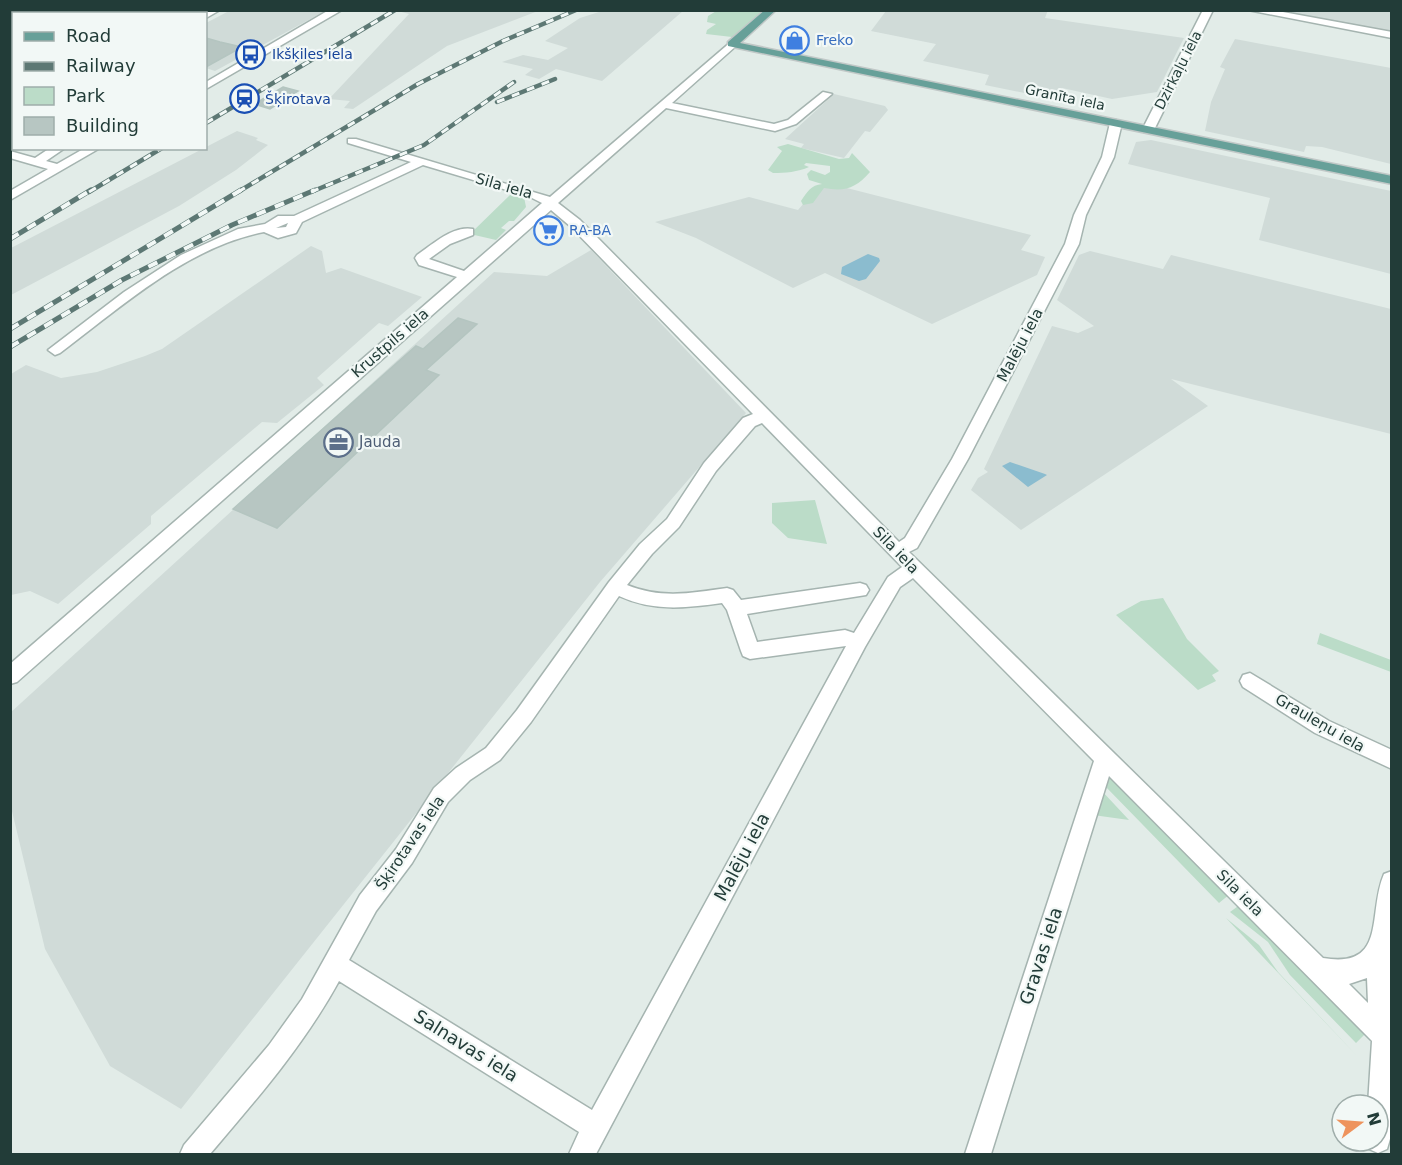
<svg xmlns="http://www.w3.org/2000/svg" width="1402" height="1165" viewBox="0 0 1402 1165" font-family="'DejaVu Sans',sans-serif">
<style>
.built{fill:#d0dbd8}
.green{fill:#bbdcc8}
.water{fill:#8bbccf}
.building{fill:#b7c6c2;stroke:#b4c5c0;stroke-width:1.5}
.lines{fill:none;stroke-linecap:round;stroke-linejoin:round}
.minor-casing{stroke:#a5b4b0;stroke-width:3}
.major-casing{stroke:#c1c8c7;stroke-width:3}
.minor{fill:#fff;fill-rule:evenodd}
.major{fill:#67a099;fill-rule:evenodd}
.rail-far1-casing{stroke:#5d7874;stroke-width:4.5}
.rail-casing{stroke:#5d7874;stroke-width:5}
.rail-far1{stroke:#f2f8f6;stroke-width:3;stroke-dasharray:8;stroke-linecap:butt}
.rail{stroke:#f2f8f6;stroke-width:4;stroke-dasharray:10;stroke-linecap:butt}
.labels{text-anchor:middle;stroke-width:4.5;stroke-linejoin:round;paint-order:stroke}
.far-shop-label{font-size:14px;fill:#366cbe;stroke:#f2f8f6;text-anchor:start}
.far-transit-label{font-size:14px;fill:#164399;stroke:#f2f8f6;text-anchor:start}
.far-street-label{font-size:14px;fill:#223c38;stroke:#f2f8f6}
.street-label{font-size:15px;fill:#223c38;stroke:#f2f8f6}
.service-label{font-size:15px;fill:#4e5e75;stroke:#f2f8f6;text-anchor:start}
.near-street-label{font-size:18px;fill:#223c38;stroke:#f2f8f6}
</style>
<rect width="100%" height="100%" fill="#e2ece8"/>
<path class="built" d="M1048,10L1045,18L1184,38L1157,92L1112,99L1062,88L1054,99L985,85L989,75L923,61L936,44L871,31L886,11Z
M229,11H325L215,71L206,68V23Z
M398,11H538L447,46L353,109L344,108L350,101L329,99L409,14Z
M683,11L602,81L556,69L539,79L525,75L533,69L502,62L523,55L548,60L568,48L545,41L580,18L599,12Z
M1261,11H1391V34Z
M1235,39L1391,68V164L1322,147L1306,146L1304,152L1205,131L1211,102L1225,69L1220,67Z
M834,94L885,106L888,110L870,132L865,131L844,158L801,148L804,144L785,139Z
M237,131L258,138L256,140L268,145L236,170L179,206L11,295V248Z
M1151,140L1391,191V274L1259,240L1270,198L1128,164L1136,142Z
M839,186L1031,235L1021,250L1045,257L1037,275L932,324L825,273L793,288L696,238L655,222L749,197L798,210L816,189Z
M311,246L322,251L326,273L341,268L422,297L388,326L379,323L317,378L324,385L277,423L262,422L151,516V524L58,604L30,591L11,595V374L26,365L61,378L97,372L145,356L162,349Z
M591,250L746,413L600,582L181,1109L110,1066L45,949L11,807L10,713L494,272L547,276Z
M1090,251L1163,269L1171,255L1391,309V434L1171,379L1208,406L1021,530L971,490L978,478L988,472L984,469L1052,326L1078,333L1094,326L1057,300L1079,255Z"/>
<path class="green" d="M718,10H762L763,11L732,37L706,34L707,30L716,24L707,22L708,16Z
M788,144L839,159L849,158L852,153L870,172C856,188 845,192 824,188L813,203L803,205L801,201C807,192 811,185 822,184L809,180L807,174L811,170L825,175L830,172V166L806,163L804,165L809,167C798,172 785,173 773,173L768,170L782,151L777,147Z
M512,193L524,197L526,207L514,221H509L501,228L506,230L496,240L470,234Z
M815,500L827,544L788,538L772,523V503Z
M1163,598L1187,639L1219,671L1212,675L1216,681L1198,690L1116,615L1141,601Z
M1320,633L1391,660V672L1317,644Z
M1110,774L1230,894L1219,903L1105,786Z
M1101,790L1129,820L1093,815Z
M1241,904L1367,1032L1356,1043L1290,975L1268,942L1230,912Z
M1226,918L1259,945L1278,972L1358,1057Z"/>
<path class="water" d="M868,254L879,258L880,261L866,279L859,281L841,274L842,267Z
M1010,462L1045,474L1047,475L1028,487L1002,466Z"/>
<path class="building" d="M206,38L220,42L242,47L206,67Z
M283,87L298,91L270,109L254,104Z
M458,318L477,324L426,370L439,375L277,528L233,509L416,346L423,349Z"/>
<g class="lines">
<defs>
<path id="minor" d="M145,10H157L154,14H142Z
M207,10H220L206,18V14H202Z
M329,10H342L206,89V82Z
M1203,10H1213L1154,130L1144,132L1142,130Z
M1248,10H1272L1392,32V38Z
M10,28L14,29V35L10,34Z
M732,41L736,42V46L672,103L774,124L788,120L823,92L832,94L796,124L775,131L666,108L558,203L580,220L899,542L905,538L952,459L1065,244L1074,215L1102,157L1110,123L1116,120L1122,123L1114,157L1086,215L1079,244L968,459L917,548L909,552L1323,958C1388,969 1367,913 1384,874L1392,871V1132L1387,1149L1378,1153L1369,1149L1365,1141H1378V1105H1368L1372,1041L1109,776L991,1154H965L1094,761L913,578L900,587L865,647L596,1154H569L579,1132L339,981C304,1045 257,1099 210,1154H180L184,1145L269,1045L302,999L360,895L396,849L434,788L456,768L486,748L517,710L609,582L640,544L667,519L704,463L743,418L753,414L570,226L551,210L17,682L10,684V664L457,277L419,265L415,258L417,255C432,245 453,225 473,229V235L450,244L429,259L464,271L542,203L530,197L423,165L302,222L296,233L278,238L264,232C187,247 121,307 60,353L55,355L48,350L124,292L181,255L238,229L265,224L278,216H294L411,162L348,143V139H356L550,197ZM288,223L286,227L276,228ZM762,423L902,567L888,577L854,633L845,630L757,642L747,614L866,595L869,590L866,585L860,583L741,600L733,590L727,588C692,593 661,599 627,585L652,554L679,527L716,471L755,426ZM619,596C654,612 686,608 722,603L727,610L741,651L743,656L750,659L846,646L592,1110L349,960L376,911L412,863L448,802L470,780L500,760L531,722ZM1367,978L1368,1003L1349,984Z
M14,65V71L10,72V66Z
M14,107V114L10,115V108Z
M50,148H65L46,161L57,164L85,148H100L10,200V191L48,169L10,158V151L35,158Z
M1250,673L1329,721L1392,750V769L1315,733L1243,687L1240,681L1243,675Z"/>
<path id="major" d="M765,10H776L740,43L1392,176V184L728,46V42Z"/>
</defs>
<use href="#minor" class="minor-casing"/>
<use href="#major" class="major-casing"/>
<use href="#minor" class="minor"/>
<use href="#major" class="major"/>
<defs>
<path id="rail-far1" d="M497,102L555,79
M206,123L395,10
M89,192L162,148
M238,192L418,84L503,41L576,10
M311,192L424,145L514,82"/>
<path id="rail" d="M10,239L91,190
M10,329L241,190
M10,347L122,280L232,225L315,190"/>
</defs>
<use href="#rail-far1" class="rail-far1-casing"/>
<use href="#rail" class="rail-casing"/>
<use href="#rail-far1" class="rail-far1"/>
<use href="#rail" class="rail"/>
</g>
<defs>
<symbol id="shop-ring" viewBox="-11 -11 22 22"><circle r="9.5" fill="#f2f8f6" stroke="#3f7fe0" stroke-width="1.5"/><path d="M-5-2.5h2.3a2.7 3.5 0 0 1 5.4 0H5L5.5 6h-11ZM-1.5-2.5h3a1.5 2.3 0 0 0-3 0Z" fill="#3f7fe0"/></symbol>
<symbol id="bus-ring" viewBox="-11 -11 22 22"><circle r="9.5" fill="#f2f8f6" stroke="#1a4fb4" stroke-width="1.5"/><path d="M-5-6H5V4H4V6H2V4H-2V6H-4V4H-5ZM-3.5-4V0h7V-4ZM-3.5 1.2v1.5H-2V1.2ZM2 1.2v1.5H3.5V1.2Z" fill="#1a4fb4"/></symbol>
<symbol id="station-ring" viewBox="-11 -11 22 22"><circle r="9.5" fill="#f2f8f6" stroke="#1a4fb4" stroke-width="1.5"/><path d="M-3-6H3Q5-6 5-4V2Q5 4 3 4L4.5 6H3L1.5 4h-3L-3 6H-4.5L-3 4Q-5 4-5 2V-4Q-5-6-3-6ZM-3.5-4v3h7v-3ZM-3.5 1v1.5H-2V1ZM2 1v1.5H3.5V1Z" fill="#1a4fb4"/></symbol>
<symbol id="supermarket-ring" viewBox="-11 -11 22 22"><circle r="9.5" fill="#f2f8f6" stroke="#3f7fe0" stroke-width="1.5"/><path d="M-6-5.5h2.5l.6 2H6L4.5 2H-2.5L-4.4-4H-6ZM-1.5 3.2a1.3 1.3 0 1 0 .1 0ZM3 3.2a1.3 1.3 0 1 0 .1 0Z" fill="#3f7fe0"/></symbol>
<symbol id="office-ring" viewBox="-11 -11 22 22"><circle r="9.5" fill="#f2f8f6" stroke="#5c6f8a" stroke-width="1.5"/><path d="M-6-3h4V-5.5h4V-3h4V5H-6ZM-1-4.5V-3h2v-1.5ZM-6 0V1H6V0Z" fill="#5c6f8a"/></symbol>
</defs>
<g fill-rule="evenodd">
<use href="#shop-ring" x="778" y="24" width="33" height="33"/>
<use href="#bus-ring" x="234" y="38" width="33" height="33"/>
<use href="#station-ring" x="228" y="82" width="33" height="33"/>
<use href="#supermarket-ring" x="532" y="214" width="33" height="33"/>
<use href="#office-ring" x="322" y="426" width="33" height="33"/>
</g>
<g class="labels">
<g class="far-shop-label">
<text x="816" y="45">Freko</text>
<text x="569" y="235">RA-BA</text>
</g>
<g class="far-transit-label">
<text x="272" y="59">Ikšķiles iela</text>
<text x="265" y="104">Šķirotava</text>
</g>
<g class="far-street-label">
<text transform="translate(1178 70) rotate(-63)" y="5">Dzirkaļu iela</text>
<text transform="translate(1065 97) rotate(12)" y="5">Granīta iela</text>
</g>
<g class="street-label">
<text transform="translate(504 186) rotate(16)" y="5">Sila iela</text>
<text transform="translate(390 343) rotate(-41)" y="5">Krustpils iela</text>
<text transform="translate(1020 345) rotate(-62)" y="5">Malēju iela</text>
<text transform="translate(896 550) rotate(46)" y="5">Sila iela</text>
<text transform="translate(1320 723) rotate(30)" y="5">Grauleņu iela</text>
<text transform="translate(410 843) rotate(-56)" y="5">Šķirotavas iela</text>
<text transform="translate(1240 893) rotate(45)" y="5">Sila iela</text>
</g>
<g class="service-label">
<text x="359" y="447">Jauda</text>
</g>
<g class="near-street-label">
<text transform="translate(742 857) rotate(-62)" y="6">Malēju iela</text>
<text transform="translate(1041 956) rotate(-72)" y="6">Gravas iela</text>
<text transform="translate(466 1046) rotate(32)" y="6">Salnavas iela</text>
</g>
</g>
<rect width="1402" height="1165" fill="none" stroke="#223c38" stroke-width="24"/>
<rect x="12" y="12" width="195" height="138" fill="#f2f8f6" stroke="#9fadaa" stroke-width="1.5"/>
<rect x="24" y="32" width="30" height="9" fill="#67a099" stroke="#9fadaa" stroke-width="1.5"/>
<text x="66" y="42" font-size="18" fill="#223c38">Road</text>
<rect x="24" y="62" width="30" height="9" fill="#5d7874" stroke="#9fadaa" stroke-width="1.5"/>
<text x="66" y="72" font-size="18" fill="#223c38">Railway</text>
<rect x="24" y="87" width="30" height="18" fill="#bbdcc8" stroke="#9fadaa" stroke-width="1.5"/>
<text x="66" y="102" font-size="18" fill="#223c38">Park</text>
<rect x="24" y="117" width="30" height="18" fill="#b7c6c2" stroke="#9fadaa" stroke-width="1.5"/>
<text x="66" y="132" font-size="18" fill="#223c38">Building</text>
<g transform="translate(1360 1123) rotate(74)"><circle r="28" fill="#f2f8f6" stroke="#9fadaa" stroke-width="1.5"/>
<path d="M0-4.5L10 22L0 15L-10 22Z" fill="#ee935d"/>
<text y="-9" font-size="16" font-weight="bold" text-anchor="middle" fill="#223c38">N</text>
</g>
</svg>
